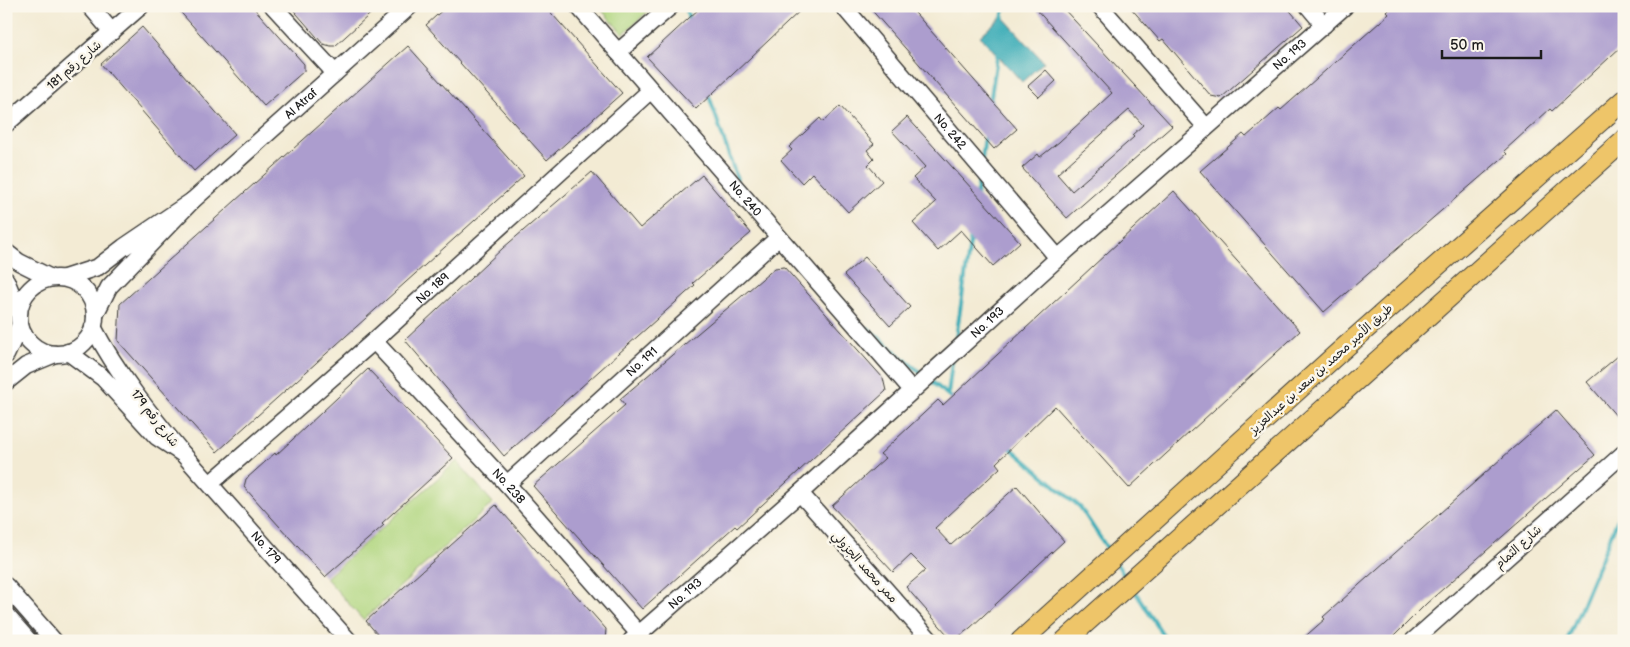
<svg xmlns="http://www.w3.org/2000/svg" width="1630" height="647" viewBox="0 0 1630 647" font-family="'Balsamiq Sans','Playpen Sans Arabic',sans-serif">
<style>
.green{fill:#b0d67f;stroke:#66794e}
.water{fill:#3dadb8;stroke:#2c646a}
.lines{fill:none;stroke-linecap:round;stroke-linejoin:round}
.stream{stroke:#3dadb8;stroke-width:4}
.building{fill:#ac9dce;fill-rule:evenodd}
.minor-casing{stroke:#3c3b38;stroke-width:19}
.major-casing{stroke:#3c3b38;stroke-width:22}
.minor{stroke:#fff;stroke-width:16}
.major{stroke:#eec569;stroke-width:20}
.labels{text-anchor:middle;stroke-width:5;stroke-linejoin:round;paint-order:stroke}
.street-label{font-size:12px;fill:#1c1c1c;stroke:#fbf7ec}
</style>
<rect width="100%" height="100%" fill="#fbf7ec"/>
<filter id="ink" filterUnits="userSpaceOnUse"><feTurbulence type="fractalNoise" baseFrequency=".02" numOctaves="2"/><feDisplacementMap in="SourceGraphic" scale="10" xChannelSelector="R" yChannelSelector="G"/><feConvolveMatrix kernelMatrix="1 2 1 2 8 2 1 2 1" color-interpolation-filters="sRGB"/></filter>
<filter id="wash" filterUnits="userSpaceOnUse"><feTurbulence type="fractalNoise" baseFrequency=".0096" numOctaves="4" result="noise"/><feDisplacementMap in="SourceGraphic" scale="20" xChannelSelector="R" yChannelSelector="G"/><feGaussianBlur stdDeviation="1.12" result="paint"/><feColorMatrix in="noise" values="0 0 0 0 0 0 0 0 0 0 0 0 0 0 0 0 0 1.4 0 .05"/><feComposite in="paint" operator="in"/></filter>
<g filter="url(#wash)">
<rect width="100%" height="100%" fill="#f3ebd4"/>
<path class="green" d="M598,6H654L623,34Z
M457,461L493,503L363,620L326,578Z"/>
<path class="water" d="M1002,16L1044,62L1022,82L980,36Z"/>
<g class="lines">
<path class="stream" d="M686,6L689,21
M1002,21L1004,6
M708,93L737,179
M990,103L998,51
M982,160L985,135
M976,197L980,174
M868,328L923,375
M955,345L971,236
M931,381L954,400
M948,395L952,362
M1007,445L1080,507L1109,551
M1117,564L1125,577
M1134,590L1167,641
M1567,641L1624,504"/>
</g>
<g id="blocks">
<path class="building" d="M175,6H252L304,64V71L264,106Z
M290,6H379L335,46H331L323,44Z
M447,6H545L622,93L547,160L426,25Z
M702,6H805L696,109L647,57Z
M868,6H909L1017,129L994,149Z
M1033,6H1061L1172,126L1067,218L1022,168L1038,154L1040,157L1059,142L1112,93ZM1129,110L1143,125L1132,135L1134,137L1072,191L1057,174Z
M1129,6H1286L1303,26L1221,98L1211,96L1163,39L1160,41Z
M1393,6H1624V44L1552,111L1550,109L1504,151L1507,154L1324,312L1200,171L1243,134L1246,137L1279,108L1281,110L1389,14L1387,12Z
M142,27L235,134L194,171L101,64Z
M408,46L524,176L217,452L118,341L120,304Z
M1046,70L1056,81L1039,97L1028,86Z
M840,106L874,144L867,150L874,159L868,165L882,181L848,212L812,173L802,183L781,160L792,150L789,147L820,118L823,122Z
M907,117L1020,242L993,266L961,230L938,251L913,223L936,202L913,178L925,167L892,131Z
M592,172L640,228L702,175L751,233L693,283L695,285L504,456L405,340L503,248Z
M1174,191L1300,331L1129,488L1055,406L996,463L1000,468L935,528L951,545L1017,486L1064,541L970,628L953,641L906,587L926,570L911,555L893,572L832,506L885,458L880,454L938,400L943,405Z
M865,257L910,307L890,326L844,275Z
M784,267L883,378L886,391L737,528L735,526L642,609L533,486L625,405L620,399L775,268Z
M1624,351V425L1587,382Z
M368,369L453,458L382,523L384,525L325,577L244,487L246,479L275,453L276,455Z
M1556,410L1595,455L1427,603L1389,641H1300L1325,619L1323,617Z
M496,505L606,629L605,641H383L366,621Z"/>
</g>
</g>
<g filter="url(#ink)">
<use href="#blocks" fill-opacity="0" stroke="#3c3b38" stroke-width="1"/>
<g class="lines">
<defs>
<g id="minor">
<path d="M90,6L112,32"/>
<path d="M273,6L335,73"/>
<path id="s1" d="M578,6L912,390"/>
<path id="s2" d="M843,6L1058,258"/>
<path d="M1100,6L1206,127"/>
<path d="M1308,6L1324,25"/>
<path d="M618,52L671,6"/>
<path d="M6,124L141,6"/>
<path id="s3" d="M192,201L410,6"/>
<path d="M6,252L19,262L51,278"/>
<path d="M64,278L98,267L124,247L192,201L109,287L95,315"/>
<circle cx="57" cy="316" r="38"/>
<path d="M6,280L19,312"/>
<path id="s4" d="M374,341L507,484L639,634"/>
<path d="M68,352L103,378L157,437L183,454C150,414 117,373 93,327"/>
<path d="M6,355L20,325"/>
<path d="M6,382L26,366L55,354"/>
<path id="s5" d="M183,454L349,641"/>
<path id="s6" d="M211,483L374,341L651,90"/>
<path id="s7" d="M507,484L778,238"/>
<path d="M800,493L931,641"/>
<path d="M6,586L54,641"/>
<path d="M6,615L29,641"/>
<path id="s8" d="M631,641L800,493L1058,258L1345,6"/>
<path d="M1413,641L1624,453"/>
</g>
<path id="major" d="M1021,641L1335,356L1624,100
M1065,641L1624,140"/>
</defs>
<use href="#minor" class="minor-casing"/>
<use href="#major" class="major-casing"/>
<use href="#minor" class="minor"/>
<use href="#major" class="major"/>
</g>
</g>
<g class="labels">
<g class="street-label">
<text dy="4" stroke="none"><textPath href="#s8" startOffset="882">No. 193</textPath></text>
<text transform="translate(74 65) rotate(-41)" y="4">شارع رقم 181</text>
<text dy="4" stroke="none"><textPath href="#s3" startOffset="146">Al Atraf</textPath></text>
<text dy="4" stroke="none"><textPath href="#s2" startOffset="165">No. 242</textPath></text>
<text dy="4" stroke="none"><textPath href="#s1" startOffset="255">No. 240</textPath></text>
<text dy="4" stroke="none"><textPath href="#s6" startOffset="295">No. 189</textPath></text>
<text dy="4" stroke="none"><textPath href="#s8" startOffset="478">No. 193</textPath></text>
<text dy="4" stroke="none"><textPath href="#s7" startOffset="182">No. 191</textPath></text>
<text transform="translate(1321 369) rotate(-42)" y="4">طريق الأمير محمد بن سعد بن عبدالعزيز</text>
<text transform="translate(155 418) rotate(52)" y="4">شارع رقم 179</text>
<text dy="4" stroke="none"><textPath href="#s4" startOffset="198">No. 238</textPath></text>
<text dy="4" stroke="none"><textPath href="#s5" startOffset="125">No. 179</textPath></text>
<text transform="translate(1518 547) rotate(-42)" y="4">شارع الثمام</text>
<text transform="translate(865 567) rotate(48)" y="4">ممر محمد الجزولي</text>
<text dy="4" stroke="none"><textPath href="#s8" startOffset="72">No. 193</textPath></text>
</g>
</g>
<rect width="1630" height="647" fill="none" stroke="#fbf7ec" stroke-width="25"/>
<path d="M1442 50v8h99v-8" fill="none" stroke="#1c1c1c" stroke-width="2.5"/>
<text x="1450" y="50" font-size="15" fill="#1c1c1c" stroke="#fbf7ec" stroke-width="4" paint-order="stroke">50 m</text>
</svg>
